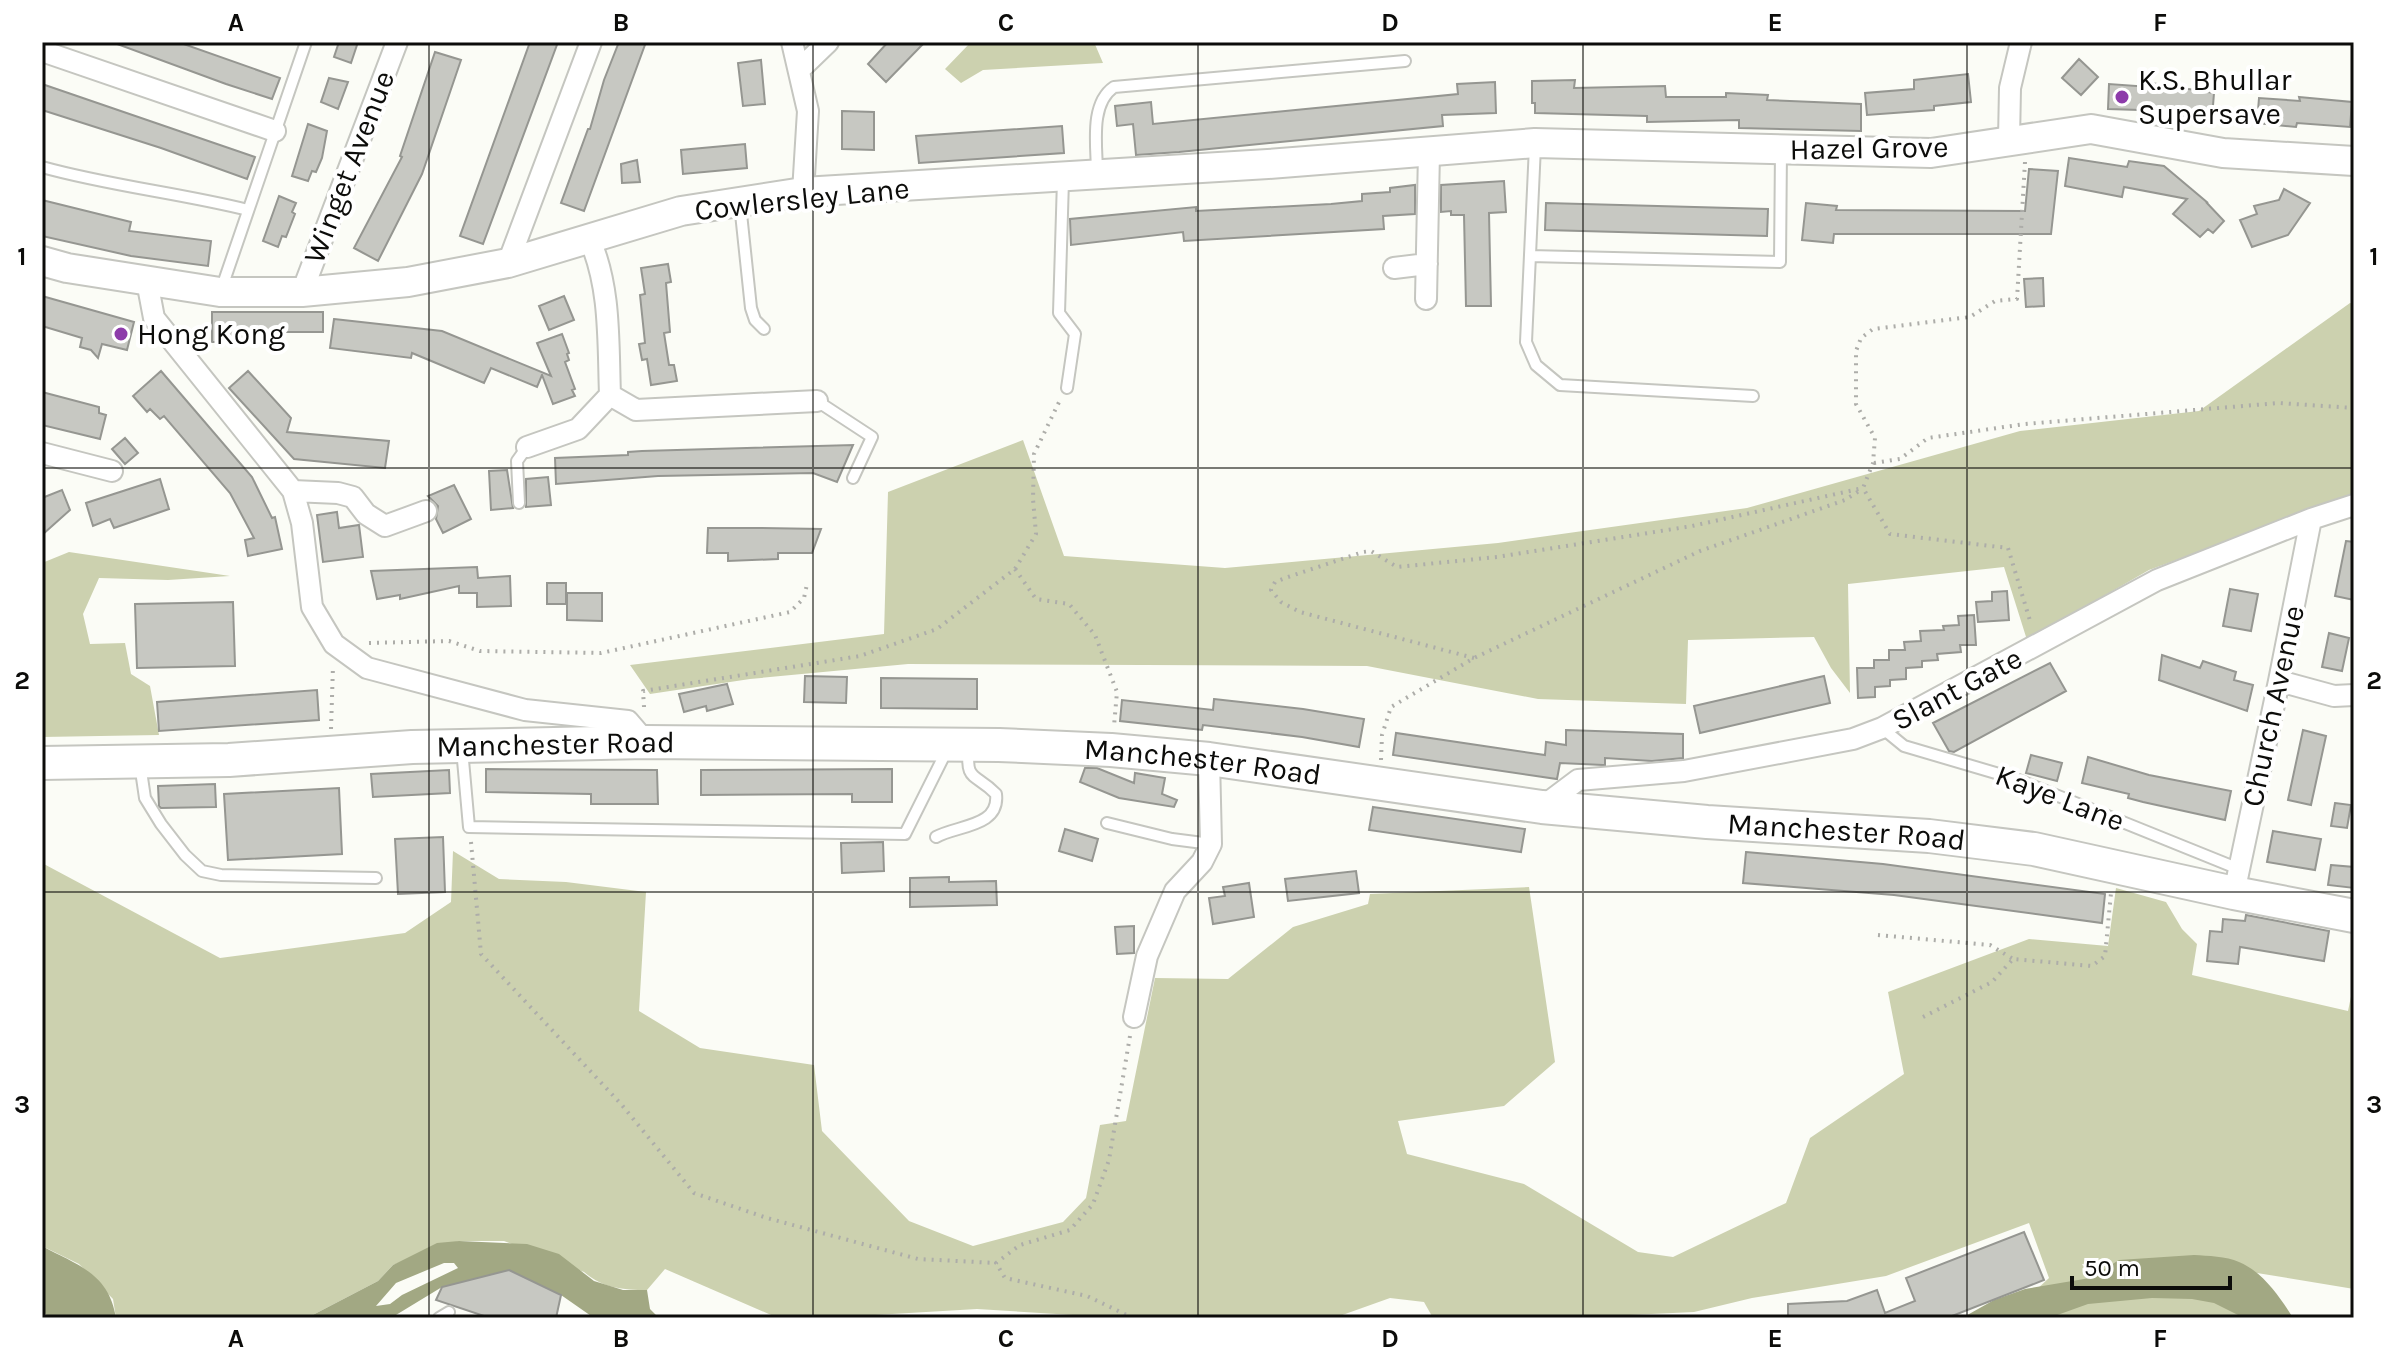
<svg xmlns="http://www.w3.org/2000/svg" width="2396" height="1360" viewBox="0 0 2396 1360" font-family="Karla,sans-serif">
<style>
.green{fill:#ccd1af}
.water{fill:#a2a883;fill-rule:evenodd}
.building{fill:#c7c8c2;stroke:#959691;stroke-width:2}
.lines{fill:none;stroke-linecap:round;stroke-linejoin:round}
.lane-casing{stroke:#c5c6c0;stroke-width:14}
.street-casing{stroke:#c5c6c0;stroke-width:24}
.secondary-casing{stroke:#c5c6c0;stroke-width:32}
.primary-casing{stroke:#c5c6c0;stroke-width:36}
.path{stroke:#adada9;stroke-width:4;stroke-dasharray:2 6;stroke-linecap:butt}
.lane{stroke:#fff;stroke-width:10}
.street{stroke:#fff;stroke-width:20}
.secondary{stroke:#fff;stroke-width:28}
.primary{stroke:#fff;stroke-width:32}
.grid{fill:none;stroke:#0c0c0a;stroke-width:2;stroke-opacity:0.55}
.poi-dot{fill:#8d3baa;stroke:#fff;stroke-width:3}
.labels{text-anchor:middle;stroke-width:8;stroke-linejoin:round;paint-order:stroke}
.poi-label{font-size:30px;fill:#0c0c0a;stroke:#fff;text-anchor:start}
.street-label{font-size:30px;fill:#0c0c0a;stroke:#fff}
.neatline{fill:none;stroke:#0c0c0a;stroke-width:3}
.grid-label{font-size:26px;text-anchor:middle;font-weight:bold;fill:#0c0c0a}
</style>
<rect width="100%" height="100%" fill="#fbfcf6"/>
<path class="green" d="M971,42H1094L1103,63L983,70L961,83L945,69Z
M2350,303L2354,304V495L2149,570L2027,640L2004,567L1848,584L1850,693L1831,668L1814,637L1688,640L1686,704L1538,699L1367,666L908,664L750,679L650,694L630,665L884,634L888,492L1023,440L1064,556L1225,568L1498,543L1747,508L2020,431L2199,411Z
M69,552L230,576L168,580L99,578L83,614L90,644L125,643L131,674L150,686L159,735L42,737V563Z
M453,851L499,879L566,882L646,892L639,1011L700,1048L814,1065L822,1131L909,1221L973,1246L1063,1222L1086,1198L1100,1125L1126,1121L1155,978L1228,979L1293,927L1368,904L1370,894L1529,887L1555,1062L1504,1106L1398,1121L1407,1154L1524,1184L1638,1252L1673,1257L1786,1203L1810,1138L1904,1074L1888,992L2029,939L2108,946L2116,888L2166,902L2182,929L2197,944L2192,975L2348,1011L2354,982V1289L2257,1273L2266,1318H2006L2049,1278L2029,1223L1886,1276L1752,1298L1694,1312L1566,1318H1433L1424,1302L1390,1298L1334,1318H1121L977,1309L824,1318H778L665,1269L647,1290C623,1290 602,1288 584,1272L504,1241H459L393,1265L378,1281L307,1318H116L113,1299L79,1264L42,1246V863L220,958L405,933L451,902Z"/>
<path class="water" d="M459,1241L527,1244L559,1254L594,1281L623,1290H647L650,1309L659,1318H594L561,1295L509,1270L442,1287L391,1318H307L378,1281L393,1265L437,1243ZM444,1263H454L458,1268L402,1295L390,1304L376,1306L396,1283Z
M42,1246C77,1265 109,1273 116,1318H49L42,1310Z
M2194,1255C2208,1256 2226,1256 2239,1262C2263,1272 2280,1297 2293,1318H2244L2214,1303L2192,1299L2152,1298L2088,1304L2049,1318H1962L1994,1300L2025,1289L2090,1278L2119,1260Z"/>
<path class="building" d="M118,42H178L280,78L272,99L226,84L117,44Z
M339,42H358L351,63L334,57Z
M530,42H558L483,244L460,236Z
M619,42H646L584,211L561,203L588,129H590L604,80Z
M888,42H925L886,82L868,64Z
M435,52L461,60L422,174L378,261L354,248L402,157L400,156Z
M2079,59L2098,77L2081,95L2062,78Z
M761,60L765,104L743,106L738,63Z
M1968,74L1971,102L1934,106V110L1867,115L1865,93L1914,89V80Z
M329,78L348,82L338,109L321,102Z
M1575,80L1574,88L1665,86L1666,97H1726V93L1768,95L1767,100L1861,104V131L1739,128V120L1647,122V116L1535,113V103H1532V81Z
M1495,82L1496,113L1442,115L1443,126L1179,152L1136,155L1133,124L1117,126L1115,106L1151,102L1153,124L1458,94L1457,84Z
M2151,83L2214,93L2212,118L2172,115V111L2108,109L2109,84L2150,87Z
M42,84L255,157L247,179L161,148L42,110Z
M2299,97L2352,102L2350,127L2297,123L2296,127L2257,123L2259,98L2300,101Z
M842,111L874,112V150L842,149Z
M308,124L327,131L322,158L316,172L312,171L308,181L292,176Z
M1062,126L1064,153L919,163L916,136Z
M745,144L747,168L683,174L681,150Z
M2069,158L2127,167L2129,161L2164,166L2208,203L2206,202L2224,221L2213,233L2208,229L2200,237L2173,214L2187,199L2124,187L2122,197L2065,186Z
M637,160L640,182L622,183L621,164Z
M2029,169L2058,171L2051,234H1834L1833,243L1802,240L1806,203L1837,206L1836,210L2025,211Z
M1504,181L1506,212L1489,213L1491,306H1466L1464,215H1451V211L1441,212V185Z
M1415,185V214L1383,216L1384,229L1184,241L1183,232L1071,245L1070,219L1196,207V211L1331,204L1362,201V194L1390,192V188Z
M2284,189L2310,203L2288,235L2252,247L2240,220L2257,214L2254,206L2279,200Z
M279,196L296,203L292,212L295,214L286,237L282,236L278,247L263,241Z
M42,200L131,222L129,231L211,241L208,266L131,256L42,236Z
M1546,203L1768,209L1767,236L1545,230Z
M668,264L671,282L666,283L670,332L664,333L669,365H674L677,381L651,385L647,359L642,360L639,344L645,343L640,295L645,294L641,268Z
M2043,278L2044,306L2026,307L2024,279Z
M42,296L134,322L127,350L102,344L98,358L91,350L80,347L82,338L42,326Z
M564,296L574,320L549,330L539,306Z
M212,312H323V332H270V342H212Z
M334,319L442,331L551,376L537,343L562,334L569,353L567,354L569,360L565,362L575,389L572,390L575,396L553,404L542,375L537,387L491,368L484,383L412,353L411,358L330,348Z
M161,371L252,477L272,518L275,517L282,549L248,556L245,540L254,538L230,493L164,416L160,419L150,409L147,412L133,396Z
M248,371L291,418L287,432L389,441L385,468L294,459L229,388Z
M42,392L99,407V413L106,415L100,439L42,425Z
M125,438L138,453L125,464L112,449Z
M853,445L837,482L813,473L658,476L556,484L555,458L628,455V452L642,451Z
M507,470L513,508L491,510L489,471Z
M548,477L551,505L526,507V479Z
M160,479L169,509L114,528L110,519L93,526L86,503Z
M454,485L471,519L443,533L436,519L438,506L428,496Z
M62,490L70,510L42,535V498Z
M337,512L339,528L359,525L363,557L323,562L317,515Z
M708,528H758L821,529L812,553H778V559L728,561V553H707Z
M2346,541L2354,542V600L2335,596Z
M477,567L478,578L510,576L511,606L477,607V593H459V586L400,599V595L377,599L371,571Z
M547,583H566V604H547Z
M2230,589L2258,594L2251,631L2223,626Z
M2007,591L2009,620L1978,622L1976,602L1992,601V592Z
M567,593H602V621L567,620Z
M233,602L235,666L137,668L135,604Z
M1974,615L1976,645H1960L1961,652L1937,654L1938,660L1922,661V667L1906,668V679L1890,680V686L1875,687V697L1858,698L1857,668H1874V660H1889V650H1905L1904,642L1921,641L1920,631L1944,630L1943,626L1959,625L1958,616Z
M2329,633L2349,638L2342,671L2322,667Z
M2162,655L2200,668L2203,661L2236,672L2234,680L2253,685L2247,711L2159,680Z
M2050,663L2066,691L1954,752L1949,751L1933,723Z
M805,676L847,677L846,703L804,702Z
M1824,676L1830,703L1700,733L1694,706Z
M881,678L977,679V709L881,708Z
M727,684L733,704L707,711L706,706L684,712L679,694Z
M317,690L319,720L159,731L157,702Z
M1214,699L1303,709L1364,719L1359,747L1302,737L1203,725L1202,730L1120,721L1122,700L1213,710Z
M1566,730L1683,734V758L1652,761L1605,758V765H1603L1560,763L1557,779L1393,755L1396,733L1545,755L1546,742L1566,745Z
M2303,730L2326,736L2311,805L2288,800Z
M2031,755L2062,763L2057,781L2026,773Z
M2088,757L2149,775L2231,791L2225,820L2143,802L2128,798L2129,794L2082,783Z
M1085,768H1097L1134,783L1135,773L1165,778L1162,794L1177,800L1174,807L1119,798L1080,782Z
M486,769L657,770L658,804H591V794L486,792Z
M892,769V802H852V794L701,795V770Z
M449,770L450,793L373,797L371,774Z
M215,784L216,807L161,808L159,806L158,786Z
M339,788L342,854L228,860L224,794Z
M2335,803L2351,805L2347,828L2331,826Z
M1373,807L1525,829L1521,852L1369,830Z
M1065,829L1098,839L1092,861L1059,851Z
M2273,831L2321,839L2315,870L2267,862Z
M443,837L445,892L398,894L395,839Z
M883,842L884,871L842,873L841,843Z
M1746,852L1883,864L2105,894L2102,923L1894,895L1743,883Z
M2331,865L2354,867V888L2328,885Z
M1356,871L1359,893L1288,901L1285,879Z
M949,877V882L996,881L997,905L910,907V878Z
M1249,883L1254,917L1213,924L1209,898L1225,896L1223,887Z
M2246,915L2329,931L2324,961L2240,947L2238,964L2207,961L2210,931L2222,932L2223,919L2245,921Z
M1134,926V953L1117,954L1115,927Z
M2024,1232L2044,1280L1947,1318H1788V1304L1847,1301L1877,1290L1885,1313L1915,1301L1906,1278Z
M509,1270L561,1295L556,1318H490L436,1300L442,1287Z"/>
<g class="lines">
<defs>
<path id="lane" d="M1535,146L1526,342L1536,365L1560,385L1753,396
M42,167C110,186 180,193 248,210
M1097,173C1097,147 1089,104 1114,87L1405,61
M1063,180L1059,313L1075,334L1067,388
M740,204L751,308L755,320L764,329
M1530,256L1780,262L1781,150
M221,290L306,42
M817,401L872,437L853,478
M519,503L517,461L527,447
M1882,728L1904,746L2016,779L2239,869
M462,749L469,827L905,834L947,750
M140,764L145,798L161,824L185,855L202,871L221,875L376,878
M1107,823L1172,839L1211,844
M936,837C958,825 1000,827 996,794C975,772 965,783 969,747
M439,1318L449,1312"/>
<path id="street" d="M792,42L808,111L803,192
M42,51L275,131
M799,70L828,42
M2009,140L2010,88L2021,42
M589,238C611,287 608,342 610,395L636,410L817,401
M508,263L591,42
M1394,268L1427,264
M147,281L154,318L293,491L302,523L312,607L334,644L367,668L525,710L628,721L646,742
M302,292L397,42
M1426,299L1429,152
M527,447L578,429L610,395
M42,453L112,471
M293,491L338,493L353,497L366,514L385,526L426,511
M2279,681L2334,696L2354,695
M1542,807L1578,780L1684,771L1853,739L1882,728L2157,580L2311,519L2354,505
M2234,893L2279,681L2311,519
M1134,1017L1147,956L1175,891L1202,862L1211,844L1209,759"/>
<path id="secondary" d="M42,261L67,268L220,292H302L408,282L508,263L681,211L803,192L1268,164L1535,143L1931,153L2091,129L2223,153L2354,161"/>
<g id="primary">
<path id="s1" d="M42,763L229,760L412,747L646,742L999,745L1111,750L1209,759L1542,807L1707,822L1929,836L2034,849L2234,893L2354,916"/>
</g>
</defs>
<use href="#lane" class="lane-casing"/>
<use href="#street" class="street-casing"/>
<use href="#secondary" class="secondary-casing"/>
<use href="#primary" class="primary-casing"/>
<path class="path" d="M2025,162L2017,299L1995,301L1970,317L1873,329L1861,338L1856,351V404L1875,438L1873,463L1863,488L1890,534L2008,548L2031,624
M1874,463L1900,459L1928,438L2025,424L2279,403L2354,408
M1015,569L1036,599L1069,604L1095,635L1117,692L1114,726
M369,643L449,641L480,651L601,653L790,612L804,598L807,584
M1474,658L1300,612L1281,602L1271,590L1275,582L1285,578L1363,552L1371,551L1397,567L1497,557L1692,526L1863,488
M644,707L643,691L860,656L937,629L1015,569L1036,534L1033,499L1034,454L1061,398
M331,729L333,666
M1381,760L1382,735L1391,707L1474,658L1700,551L1845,500L1859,491
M471,842L481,954L621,1104L694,1193L767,1218L918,1259L996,1263
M1878,935L1990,945L2013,959
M1923,1017L1992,982L2013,959L2092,966L2105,956L2111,893
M1130,1036L1109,1160L1093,1204L1070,1230L1020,1245L996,1263L1005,1278L1087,1296L1133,1318"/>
<use href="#lane" class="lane"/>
<use href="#street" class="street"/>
<use href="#secondary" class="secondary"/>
<use href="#primary" class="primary"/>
</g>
<path class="grid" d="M429,42V1318M813,42V1318M1198,42V1318M1583,42V1318M1967,42V1318M42,468H2354M42,892H2354"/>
<g class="poi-dot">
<circle cx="2122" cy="97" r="8"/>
<circle cx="121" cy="334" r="8"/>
</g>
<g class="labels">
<g class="poi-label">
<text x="2138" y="90">K.S. Bhullar<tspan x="2138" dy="34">Supersave</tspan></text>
<text x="137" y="344">Hong Kong</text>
</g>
<g class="street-label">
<text transform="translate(1869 148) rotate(-1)" y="10">Hazel Grove</text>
<text transform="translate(349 167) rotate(-69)" y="10">Winget Avenue</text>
<text transform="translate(802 199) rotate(-6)" y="10">Cowlersley Lane</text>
<text transform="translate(1957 689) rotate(-28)" y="10">Slant Gate</text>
<text transform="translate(2273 706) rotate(-78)" y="10">Church Avenue</text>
<text dy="10" stroke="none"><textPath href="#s1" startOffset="514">Manchester Road</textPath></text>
<text dy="10" stroke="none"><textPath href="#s1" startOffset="1162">Manchester Road</textPath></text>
<text transform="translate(2060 798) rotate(21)" y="10">Kaye Lane</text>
<text dy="10" stroke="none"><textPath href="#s1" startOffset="1810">Manchester Road</textPath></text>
</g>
</g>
<rect width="2396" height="1360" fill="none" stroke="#ffffff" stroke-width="88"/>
<path d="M2072 1276v12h158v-12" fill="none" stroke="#0c0c0a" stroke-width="4"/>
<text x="2084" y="1276" font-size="24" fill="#0c0c0a" stroke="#ffffff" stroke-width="6" paint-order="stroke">50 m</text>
<rect x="44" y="44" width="2308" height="1272" class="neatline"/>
<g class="grid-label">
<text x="236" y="31">A</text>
<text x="621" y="31">B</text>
<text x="1006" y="31">C</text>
<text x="1390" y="31">D</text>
<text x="1775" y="31">E</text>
<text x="2160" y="31">F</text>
<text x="22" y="265">1</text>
<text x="2374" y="265">1</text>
<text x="22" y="689">2</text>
<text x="2374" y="689">2</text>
<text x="22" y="1113">3</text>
<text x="2374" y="1113">3</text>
<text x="236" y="1347">A</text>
<text x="621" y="1347">B</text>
<text x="1006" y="1347">C</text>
<text x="1390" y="1347">D</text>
<text x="1775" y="1347">E</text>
<text x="2160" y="1347">F</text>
</g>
</svg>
